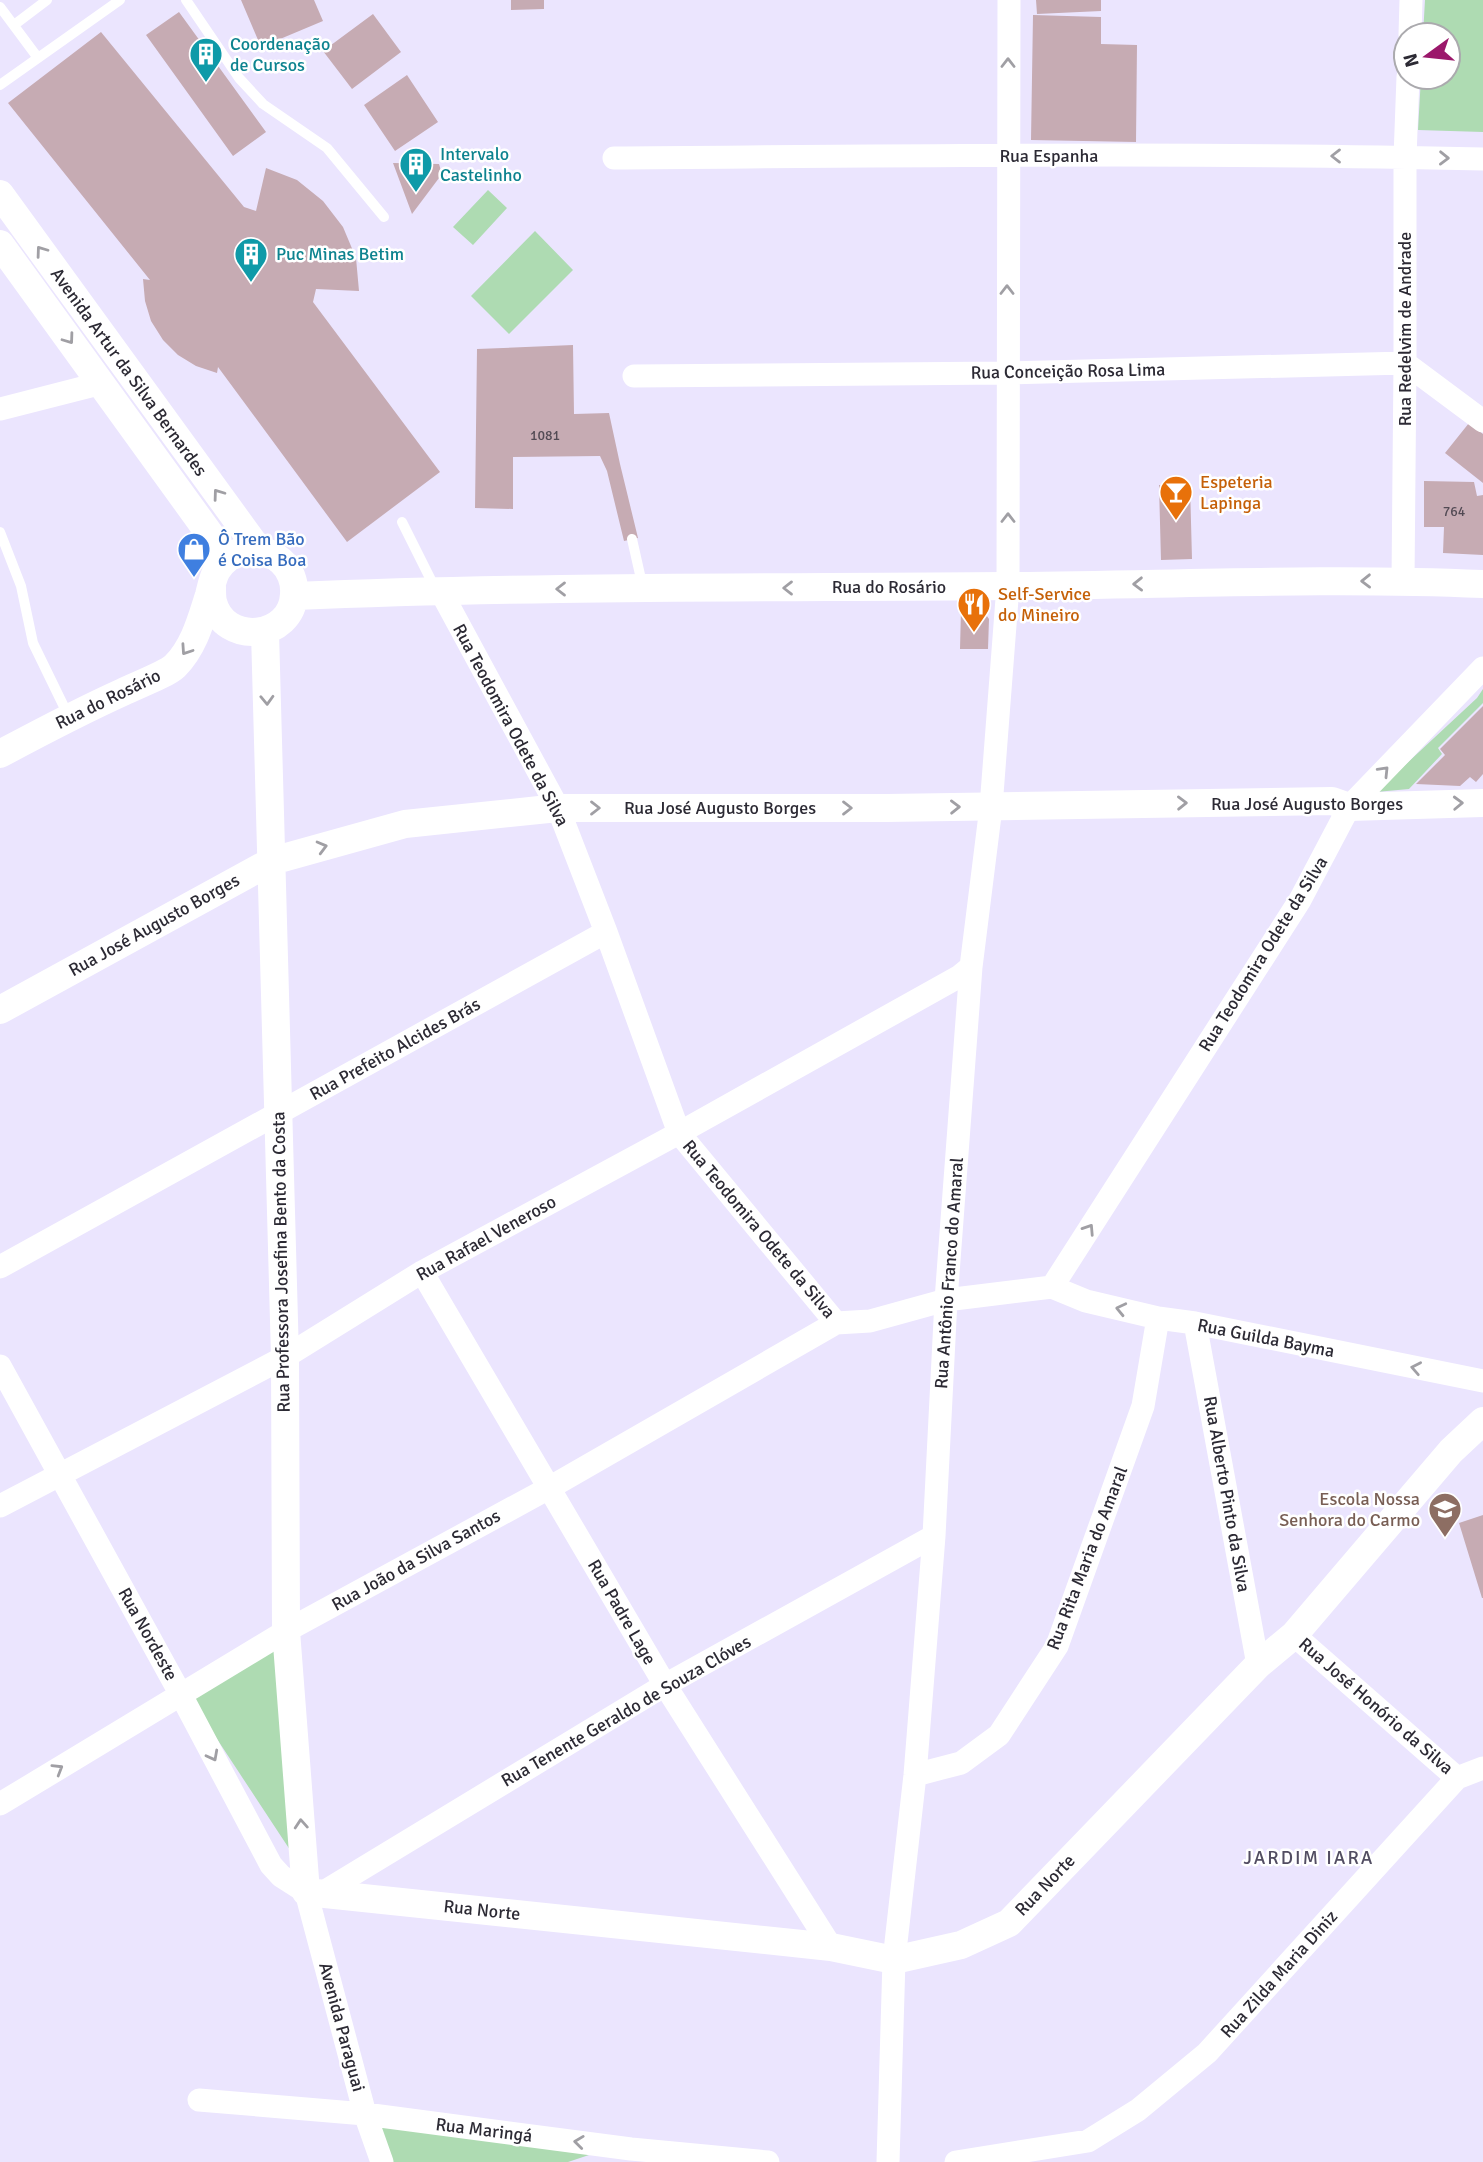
<svg xmlns="http://www.w3.org/2000/svg" width="1483" height="2162" viewBox="0 0 1483 2162" font-family="Signika,sans-serif">
<style>
.green{fill:#aedbb2}
.building{fill:#c6abb3}
.lines{fill:none;stroke-linecap:round;stroke-linejoin:round}
.service{stroke:#fff;stroke-width:10}
.minor{stroke:#fff;stroke-width:23}
.tertiary{stroke:#fff;stroke-width:28}
.oneway{stroke:#a09fa4}
.labels{text-anchor:middle;stroke-width:5;stroke-linejoin:round;paint-order:stroke}
.number-label{font-size:14px;fill:#524a54}
.culture-label{font-size:18px;fill:#0d838f;stroke:#fff;text-anchor:start}
.street-label{font-size:18px;fill:#2c2a34;stroke:#fff}
.food-label{font-size:18px;fill:#c56008;stroke:#fff;text-anchor:start}
.shop-label{font-size:18px;fill:#366cbe;stroke:#fff;text-anchor:start}
.education-label{font-size:18px;fill:#785e54;stroke:#fff;text-anchor:end}
.neighbourhood-label{font-size:19px;letter-spacing:2px;fill:#524d62;stroke:#fff}
</style>
<rect width="100%" height="100%" fill="#ebe5fe"/>
<path class="green" d="M1425,0H1483V132L1418,130L1421,77H1448V35H1423Z
M488,190L507,208L473,245L453,227Z
M535,231L573,270L509,334L471,296Z
M1483,689V703L1438,748L1442,754L1409,789L1376,792L1477,698Z
M278,1647L294,1856L190,1698Z
M378,2124L592,2154L568,2162H390Z"/>
<path class="building" d="M241,0H314L323,21L261,47Z
M511,0H544V9L511,10Z
M1036,0H1101V11L1037,14Z
M179,12L266,132L233,156L146,35Z
M373,14L401,52L352,89L323,51Z
M1033,15L1101,17V44L1137,45L1136,142L1031,140Z
M101,32L244,207L256,211L266,168L297,180L323,201L343,227L356,258L359,291L316,289L313,302L440,472L347,542L218,367L217,373L196,366L178,355L163,340L151,321L145,301L143,279L150,280L8,103Z
M407,75L438,122L395,151L364,105Z
M393,163L439,164L442,174L412,214Z
M573,345L574,414L609,413L620,464L638,538L624,541L607,471L600,456L513,457V509L475,508L477,349Z
M1469,423L1483,434V483L1445,453Z
M1424,481L1474,482L1477,496L1483,495V555L1443,553L1444,527H1424Z
M1190,484L1192,559L1161,560L1159,485Z
M982,609L989,619L988,649H960L961,610Z
M1483,706V774L1476,782L1470,777L1460,786L1416,784L1445,755L1440,749Z
M1483,1515V1598H1482L1459,1523Z"/>
<g class="lines">
<path class="service" d="M186,0L239,78L263,104L327,148L384,217
M0,7L38,58
M14,25L47,0
M0,85L120,0
M402,522L436,590
M0,532L21,586L33,643L69,717
M632,539L643,588"/>
<path class="minor" d="M1410,35L1411,0
M614,158C904,156 1194,152 1483,159
M634,376L1007,373L1405,363L1483,421
M0,409L102,383
M1403,581L1405,363V157L1408,77
M440,590L558,808L606,932L679,1133L836,1323L870,1321L946,1300L1052,1287L1300,900L1349,807L1483,668
M0,1267L606,932
M422,1272L665,1685L831,1947
M1052,1287L1086,1301L1158,1318L1195,1323L1483,1381
M1195,1323L1258,1665
M0,1366L181,1695L271,1865L281,1876L306,1892L365,2114L382,2162
M0,1506L285,1357L422,1272L679,1133L960,976L971,967
M1294,1635L1457,1778
M915,1775L961,1763L999,1735L1057,1646L1143,1406L1158,1318
M0,1804L286,1631L549,1488L836,1323
M322,1893L665,1685L934,1536
M199,2100L365,2114L631,2149L768,2162
M888,2162L894,1960L915,1775L934,1536L946,1300L971,967L991,807L1008,586L1009,0
M956,2162L1088,2141L1138,2110L1207,2053L1457,1778L1483,1768"/>
<path class="tertiary" d="M0,194L258,549
M0,244L227,558
M295,596C531,586 768,588 1005,586C1164,585 1324,577 1483,584
M265,632L285,1357L286,1631L306,1892L831,1947L894,1960L961,1945L1009,1923L1258,1665L1294,1635L1451,1451L1483,1421
M0,754C41,732 81,711 123,692C135,686 167,674 175,666C194,647 201,620 209,595C211,587 213,577 217,570C232,547 261,544 281,561C290,569 295,582 294,594C292,640 224,646 213,602C212,598 212,591 212,587
M0,1010L272,861L405,824L558,808H887L1332,801L1349,807L1483,803"/>
</g>
<defs><path id="oneway-chevron" d="M-2-3.5L2.5 0L-2 3.5" fill="none" stroke-width="1.6" stroke-linecap="round" stroke-linejoin="round" transform="scale(1.75)"/></defs>
<g class="oneway">
<use href="#oneway-chevron" transform="translate(1008 63) rotate(-90)"/>
<use href="#oneway-chevron" transform="translate(1336 156) rotate(-180)"/>
<use href="#oneway-chevron" transform="translate(1444 158) rotate(1)"/>
<use href="#oneway-chevron" transform="translate(41 251) rotate(-126)"/>
<use href="#oneway-chevron" transform="translate(1007 290) rotate(-90)"/>
<use href="#oneway-chevron" transform="translate(69 339) rotate(54)"/>
<use href="#oneway-chevron" transform="translate(218 494) rotate(-126)"/>
<use href="#oneway-chevron" transform="translate(1008 518) rotate(-90)"/>
<use href="#oneway-chevron" transform="translate(1366 581) rotate(179)"/>
<use href="#oneway-chevron" transform="translate(1138 584) rotate(179)"/>
<use href="#oneway-chevron" transform="translate(788 588) rotate(180)"/>
<use href="#oneway-chevron" transform="translate(561 589) rotate(180)"/>
<use href="#oneway-chevron" transform="translate(186 650) rotate(124)"/>
<use href="#oneway-chevron" transform="translate(267 700) rotate(88)"/>
<use href="#oneway-chevron" transform="translate(1384 771) rotate(-46)"/>
<use href="#oneway-chevron" transform="translate(1182 803) rotate(-1)"/>
<use href="#oneway-chevron" transform="translate(1458 803) rotate(-2)"/>
<use href="#oneway-chevron" transform="translate(955 807) rotate(-1)"/>
<use href="#oneway-chevron" transform="translate(595 808)"/>
<use href="#oneway-chevron" transform="translate(847 808)"/>
<use href="#oneway-chevron" transform="translate(322 847) rotate(-15)"/>
<use href="#oneway-chevron" transform="translate(1089 1229) rotate(-57)"/>
<use href="#oneway-chevron" transform="translate(1121 1309) rotate(-167)"/>
<use href="#oneway-chevron" transform="translate(1416 1368) rotate(-169)"/>
<use href="#oneway-chevron" transform="translate(213 1756) rotate(62)"/>
<use href="#oneway-chevron" transform="translate(58 1769) rotate(-31)"/>
<use href="#oneway-chevron" transform="translate(301 1824) rotate(-94)"/>
<use href="#oneway-chevron" transform="translate(579 2142) rotate(-173)"/>
</g>
<defs>
<symbol id="building-pin" viewBox="-11 -11 22 30"><path d="M0 17L-7.5 6A9.5 9.5 0 1 1 7.5 6Z" fill="#0f9aa8" stroke="#fff"/><path d="M-4-6H4V6H1V3H-1V6H-4ZM-2.5-4.3h1.7v1.8h-1.7ZM.8-4.3h1.7v1.8H.8ZM-2.5-1h1.7V.8h-1.7ZM.8-1h1.7V.8H.8Z" fill="#fff"/></symbol>
<symbol id="bar-pin" viewBox="-11 -11 22 30"><path d="M0 17L-7.5 6A9.5 9.5 0 1 1 7.5 6Z" fill="#e8710a" stroke="#fff"/><path d="M-6-5H6L.8 .8V4.5H3.5V6h-7V4.5H-.8V.8Z" fill="#fff"/></symbol>
<symbol id="shop-pin" viewBox="-11 -11 22 30"><path d="M0 17L-7.5 6A9.5 9.5 0 1 1 7.5 6Z" fill="#3f7fe0" stroke="#fff"/><path d="M-5-2.5h2.3a2.7 3.5 0 0 1 5.4 0H5L5.5 6h-11ZM-1.5-2.5h3a1.5 2.3 0 0 0-3 0Z" fill="#fff"/></symbol>
<symbol id="restaurant-pin" viewBox="-11 -11 22 30"><path d="M0 17L-7.5 6A9.5 9.5 0 1 1 7.5 6Z" fill="#e8710a" stroke="#fff"/><path d="M-5-6h1v4h1v-4h1v4h1v-4h1v5L-1.5 .5V6h-2V.5L-5-1ZM5-6V6H3V1.5H1.5Q1.5-4 5-6Z" fill="#fff"/></symbol>
<symbol id="university-pin" viewBox="-11 -11 22 30"><path d="M0 17L-7.5 6A9.5 9.5 0 1 1 7.5 6Z" fill="#8d6e63" stroke="#fff"/><path d="M0-5L7-2L0 1L-7-2ZM-4 1L0 2.5L4 1V4Q0 6-4 4Z" fill="#fff"/></symbol>
</defs>
<g fill-rule="evenodd">
<use href="#building-pin" x="187" y="35" width="38" height="52"/>
<use href="#building-pin" x="397" y="145" width="38" height="52"/>
<use href="#building-pin" x="232" y="235" width="38" height="52"/>
<use href="#bar-pin" x="1157" y="473" width="38" height="52"/>
<use href="#shop-pin" x="175" y="530" width="38" height="52"/>
<use href="#restaurant-pin" x="955" y="585" width="38" height="52"/>
<use href="#university-pin" x="1426" y="1490" width="38" height="52"/>
</g>
<g class="labels">
<g class="number-label">
<text x="545" y="440">1081</text>
<text x="1454" y="516">764</text>
</g>
<g class="culture-label">
<text x="230" y="50">Coordenação<tspan x="230" dy="21">de Cursos</tspan></text>
<text x="440" y="160">Intervalo<tspan x="440" dy="21">Castelinho</tspan></text>
<text x="276" y="260">Puc Minas Betim</text>
</g>
<g class="street-label">
<text x="1049" y="162">Rua Espanha</text>
<text transform="translate(1405 329) rotate(-90)" y="6">Rua Redelvim de Andrade</text>
<text transform="translate(1068 371) rotate(-1)" y="6">Rua Conceição Rosa Lima</text>
<text transform="translate(129 372) rotate(54)" y="6">Avenida Artur da Silva Bernardes</text>
<text x="889" y="593">Rua do Rosário</text>
<text transform="translate(108 699) rotate(-26)" y="6">Rua do Rosário</text>
<text transform="translate(511 725) rotate(62)" y="6">Rua Teodomira Odete da Silva</text>
<text x="1307" y="810">Rua José Augusto Borges</text>
<text x="720" y="814">Rua José Augusto Borges</text>
<text transform="translate(154 925) rotate(-29)" y="6">Rua José Augusto Borges</text>
<text transform="translate(1263 954) rotate(-58)" y="6">Rua Teodomira Odete da Silva</text>
<text transform="translate(395 1049) rotate(-29)" y="6">Rua Prefeito Alcides Brás</text>
<text transform="translate(759 1229) rotate(50)" y="6">Rua Teodomira Odete da Silva</text>
<text transform="translate(486 1238) rotate(-29)" y="6">Rua Rafael Veneroso</text>
<text transform="translate(281 1262) rotate(-91)" y="6">Rua Professora Josefina Bento da Costa</text>
<text transform="translate(949 1273) rotate(-86)" y="6">Rua Antônio Franco do Amaral</text>
<text transform="translate(1266 1338) rotate(11)" y="6">Rua Guilda Bayma</text>
<text transform="translate(1227 1494) rotate(80)" y="6">Rua Alberto Pinto da Silva</text>
<text transform="translate(1087 1558) rotate(-69)" y="6">Rua Rita Maria do Amaral</text>
<text transform="translate(416 1560) rotate(-29)" y="6">Rua João da Silva Santos</text>
<text transform="translate(622 1612) rotate(60)" y="6">Rua Padre Lage</text>
<text transform="translate(148 1634) rotate(61)" y="6">Rua Nordeste</text>
<text transform="translate(1376 1706) rotate(41)" y="6">Rua José Honório da Silva</text>
<text transform="translate(626 1711) rotate(-30)" y="6">Rua Tenente Geraldo de Souza Clóves</text>
<text transform="translate(1045 1885) rotate(-46)" y="6">Rua Norte</text>
<text transform="translate(482 1910) rotate(6)" y="6">Rua Norte</text>
<text transform="translate(1279 1974) rotate(-48)" y="6">Rua Zilda Maria Diniz</text>
<text transform="translate(342 2027) rotate(75)" y="6">Avenida Paraguai</text>
<text transform="translate(484 2130) rotate(7)" y="6">Rua Maringá</text>
</g>
<g class="food-label">
<text x="1200" y="488">Espeteria<tspan x="1200" dy="21">Lapinga</tspan></text>
<text x="998" y="600">Self-Service<tspan x="998" dy="21">do Mineiro</tspan></text>
</g>
<g class="shop-label">
<text x="218" y="545">Ô Trem Bão<tspan x="218" dy="21">é Coisa Boa</tspan></text>
</g>
<g class="education-label">
<text x="1420" y="1505">Escola Nossa<tspan x="1420" dy="21">Senhora do Carmo</tspan></text>
</g>
<g class="neighbourhood-label">
<text x="1309" y="1864">JARDIM IARA</text>
</g>
</g>
<g transform="translate(1427 56) rotate(255)"><circle r="33" fill="#ffffff" stroke="#abaaae" stroke-width="2"/>
<path d="M0-5L12 26L0 18L-12 26Z" fill="#9b186b"/>
<text y="-10" font-size="19" font-weight="bold" text-anchor="middle" fill="#2c2a34">N</text>
</g>
</svg>
